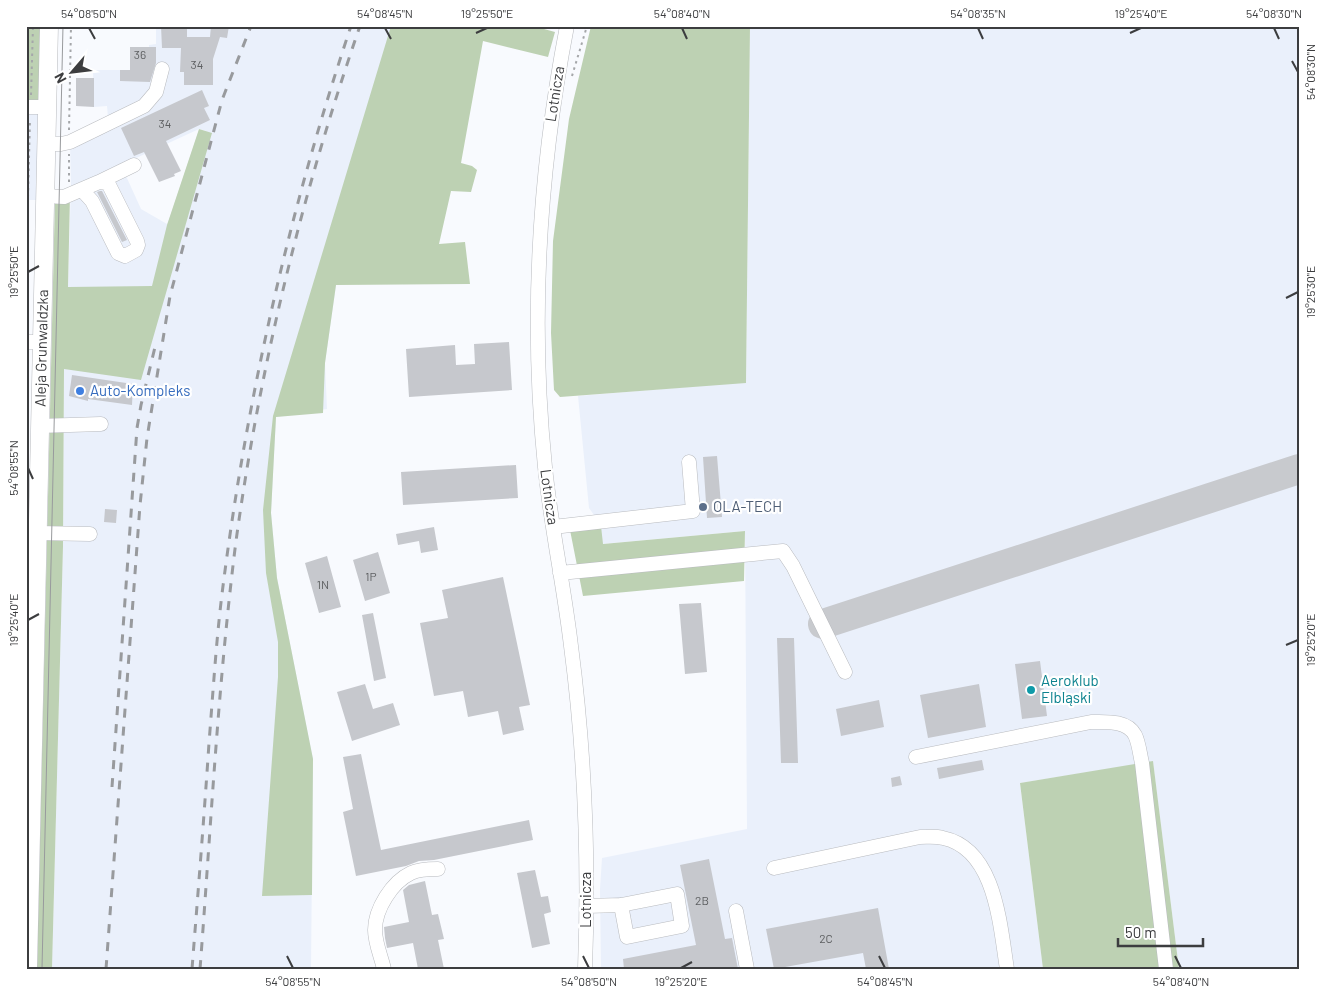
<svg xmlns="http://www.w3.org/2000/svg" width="1325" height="995" viewBox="0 0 1325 995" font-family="Barlow,sans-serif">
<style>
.built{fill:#eaf0fb;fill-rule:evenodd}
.green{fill:#bdd1b3}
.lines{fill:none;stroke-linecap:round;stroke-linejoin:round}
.taxiway{stroke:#c8cace;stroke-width:30}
.building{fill:#c6c8cd}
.minor-casing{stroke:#b9bbbf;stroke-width:15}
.major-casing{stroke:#b9bbbf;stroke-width:19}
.path{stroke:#a5a7aa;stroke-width:2;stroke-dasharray:2.5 4;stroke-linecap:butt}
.minor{stroke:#fff;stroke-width:14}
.major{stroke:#fff;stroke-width:18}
.tram{stroke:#989a9d;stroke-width:1}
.rail{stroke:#989a9d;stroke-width:3;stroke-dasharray:9 9;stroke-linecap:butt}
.ticks{fill:none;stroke:#3c3d3f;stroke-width:2}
.shop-dot{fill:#3f7fe0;stroke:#fff;stroke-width:2}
.service-dot{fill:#5c6f8a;stroke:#fff;stroke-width:2}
.culture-dot{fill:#0f9aa8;stroke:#fff;stroke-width:2}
.labels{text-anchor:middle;stroke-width:4.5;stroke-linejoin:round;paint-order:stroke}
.number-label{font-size:12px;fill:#5e6062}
.street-label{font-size:15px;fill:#3c3d3f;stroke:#fff}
.shop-label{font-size:15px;fill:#366cbe;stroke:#fff;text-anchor:start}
.service-label{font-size:15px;fill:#4e5e75;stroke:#fff;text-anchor:start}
.culture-label{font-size:15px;fill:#0d838f;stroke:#fff;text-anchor:start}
.neatline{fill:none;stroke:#3c3d3f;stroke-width:2}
.ticks-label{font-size:12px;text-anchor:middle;fill:#3c3d3f}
</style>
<rect width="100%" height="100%" fill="#f8fafe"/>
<path class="built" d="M156,26H402L336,285L325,363L327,409L276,417L271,512L277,578L313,759L311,969H52L63,546L64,369L152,287H68L71,185L70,142L108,117L107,106L94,107L93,70H149V45L156,44ZM199,129L206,131L167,224L141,209L121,165Z
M750,26H1299V969H1179L1153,762L1020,783L1043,969H601L600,889L602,858L747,829L745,531L602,544L600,517L594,515L589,508L578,396L746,382Z
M26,107H39L37,200H26Z"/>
<path class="green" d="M26,26H41L39,107H26Z
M391,26H533L555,32L548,57L483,41L461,163L472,166L477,170L471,192L451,191L439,244L465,242L470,284L336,285L325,363L323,413L276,417L271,513L277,578L313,759L312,895L262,896L278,677V642L266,573L263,510L273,416Z
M591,26H750L746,383L560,397L554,390L551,333L553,241L569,119Z
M199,129L212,133L141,380L64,369L63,546L52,969H37L55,197L70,195L68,287L152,286L167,225Z
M601,526L603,544L745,531L744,581L583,596L570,530Z
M1153,761L1179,969H1043L1020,783Z"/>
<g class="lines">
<path class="taxiway" d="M823,624L1299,469"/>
</g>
<path class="building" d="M161,26H187V37H210L211,26H229L227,38L220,37L213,59V85H184V72H180L181,48H162Z
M130,47H156V63L150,82L120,81V70H130Z
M76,78H94V107L76,106Z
M202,90L209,106L204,108L210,120L166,141L181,171L174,174L175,176L159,182L144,152L134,156L121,128Z
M100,191H102L127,240L122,242L97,192Z
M509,342L512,390L409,397L406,349L455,345L456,365L475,364L474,344Z
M72,375L133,384L132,405L88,399V401L69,396Z
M717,456L722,517L707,518L703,457Z
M516,465L518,498L403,505L401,472Z
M105,509L117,510L116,523L104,522Z
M434,527L438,550L421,553L419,541L398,545L396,534Z
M378,552L390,593L365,601L353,560Z
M327,556L341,607L319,613L305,563Z
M503,577L530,705L519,707L524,730L503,735L498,711L468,717L463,691L434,696L420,623L448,618L442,590Z
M701,603L707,672L685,674L679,604Z
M373,613L386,678L374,681L362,615Z
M777,638H794L798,763H781Z
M1040,661L1047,716L1022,719L1015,664Z
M365,684L373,709L393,703L400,725L352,741L337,692Z
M979,684L986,727L928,738L920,695Z
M879,700L884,727L841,736L836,709Z
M361,754L381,850L529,820L533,840L434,860L419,861L406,866L356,876L343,812L353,809L343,757Z
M982,760L984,770L939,779L937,768Z
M900,776L902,785L892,787L891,778Z
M709,859L725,939L732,938L738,969H624L623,959L696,945L680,865Z
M535,870L541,897L548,896L551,912L544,914L550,944L532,948L517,873Z
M425,881L432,915L438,914L444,939L438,940L444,969H418L413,943L387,948L385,938L384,927L409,922L403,890L409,885Z
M878,908L889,969H866L863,953L774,969L766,929Z"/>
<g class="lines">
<defs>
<path id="minor" d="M567,26C539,171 530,320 545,467C551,527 564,586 571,646C585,753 589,861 585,969
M26,107H47
M46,144H61L70,142L144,106L156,92L162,69
M99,182L134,165
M45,196L64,197L99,182L108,183L137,241L138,245L136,250L125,256L118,253L92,201L82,190
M26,342H41
M39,426L101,424
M553,527L693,511L689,462
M37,533L90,534
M560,573L783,551L793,566L845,672
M916,757L1091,722C1106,722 1127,720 1135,735C1139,743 1140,755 1142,763L1166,969
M774,868L920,837C928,837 935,836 943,838C996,849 1000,926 1007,969
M587,906L621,905L677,894L682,926L627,937L621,905
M736,911L747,969
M384,969C381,956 375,943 375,930C375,909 392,882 411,873C419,869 430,869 438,869"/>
<g id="major">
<path id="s1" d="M28,969L49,26"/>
</g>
</defs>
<use href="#minor" class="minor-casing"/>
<use href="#major" class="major-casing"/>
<path class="path" d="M572,76L587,26
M31,95L33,26
M69,130L71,26
M69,182V154
M26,275L30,119"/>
<use href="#minor" class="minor"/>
<use href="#major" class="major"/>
<path class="tram" d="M42,969L63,26"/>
<path class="rail" d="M112,787L137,428L141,405L155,347
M106,969L140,505L147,438L170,296L222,100L251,26
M192,969C198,893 204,818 209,743C213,693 216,643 222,594C246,401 289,211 351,26
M200,969C211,826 218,683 236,541C260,366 302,193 360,26"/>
</g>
<path class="ticks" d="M89,28L95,39M385,28L391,39M682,28L687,39M978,28L983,39M1274,28L1279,39M476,33L487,28M1130,33L1141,28M1292,61L1298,72M28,272L39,266M1286,298L1298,292M28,468L33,479M28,620L39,614M1286,645L1298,640M287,956L293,968M583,956L589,968M879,956L885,968M1175,956L1181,968M681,968L692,962"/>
<circle class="shop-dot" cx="80" cy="391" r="5"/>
<circle class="service-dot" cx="703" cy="507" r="5"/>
<circle class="culture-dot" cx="1031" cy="690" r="5"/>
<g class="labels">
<g class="number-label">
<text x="140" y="59">36</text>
<text x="197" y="69">34</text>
<text x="165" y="128">34</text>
<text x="371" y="581">1P</text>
<text x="323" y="589">1N</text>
<text x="702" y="905">2B</text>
<text x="826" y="943">2C</text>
</g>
<g class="street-label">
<text transform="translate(555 94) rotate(-81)" y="5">Lotnicza</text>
<text dy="5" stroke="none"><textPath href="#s1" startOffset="621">Aleja Grunwaldzka</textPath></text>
<text transform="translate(549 497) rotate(82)" y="5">Lotnicza</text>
<text transform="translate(586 900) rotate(-90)" y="5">Lotnicza</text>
</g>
<g class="shop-label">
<text x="90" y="396">Auto-Kompleks</text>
</g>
<g class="service-label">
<text x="713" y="512">OLA-TECH</text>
</g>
<g class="culture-label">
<text x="1041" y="686">Aeroklub<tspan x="1041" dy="17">Elbląski</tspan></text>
</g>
</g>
<rect width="1325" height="995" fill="none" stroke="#ffffff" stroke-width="55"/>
<g transform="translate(72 72) rotate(242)" stroke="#ffffff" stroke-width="4" paint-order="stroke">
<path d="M0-4L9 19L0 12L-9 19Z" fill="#3c3d3f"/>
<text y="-8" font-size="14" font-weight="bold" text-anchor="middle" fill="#3c3d3f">N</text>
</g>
<path d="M1118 938v8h85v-8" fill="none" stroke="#3c3d3f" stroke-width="2.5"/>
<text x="1125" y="938" font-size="15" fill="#3c3d3f" stroke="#ffffff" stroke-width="4" paint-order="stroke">50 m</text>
<rect x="28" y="28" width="1270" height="940" class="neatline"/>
<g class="ticks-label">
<text x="89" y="18">54°08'50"N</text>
<text x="385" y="18">54°08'45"N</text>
<text x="487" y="18">19°25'50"E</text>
<text x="682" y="18">54°08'40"N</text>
<text x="978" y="18">54°08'35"N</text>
<text x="1141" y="18">19°25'40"E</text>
<text x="1274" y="18">54°08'30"N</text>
<text transform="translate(1311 72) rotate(-90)" y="4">54°08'30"N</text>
<text transform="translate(14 272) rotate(-90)" y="4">19°25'50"E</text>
<text transform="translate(1311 292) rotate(-90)" y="4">19°25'30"E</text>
<text transform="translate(14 468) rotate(-90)" y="4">54°08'55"N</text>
<text transform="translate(14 620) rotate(-90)" y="4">19°25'40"E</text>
<text transform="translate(1311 640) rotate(-90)" y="4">19°25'20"E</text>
<text x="293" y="986">54°08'55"N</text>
<text x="589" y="986">54°08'50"N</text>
<text x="681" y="986">19°25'20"E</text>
<text x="885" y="986">54°08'45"N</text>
<text x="1181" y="986">54°08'40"N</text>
</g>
</svg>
